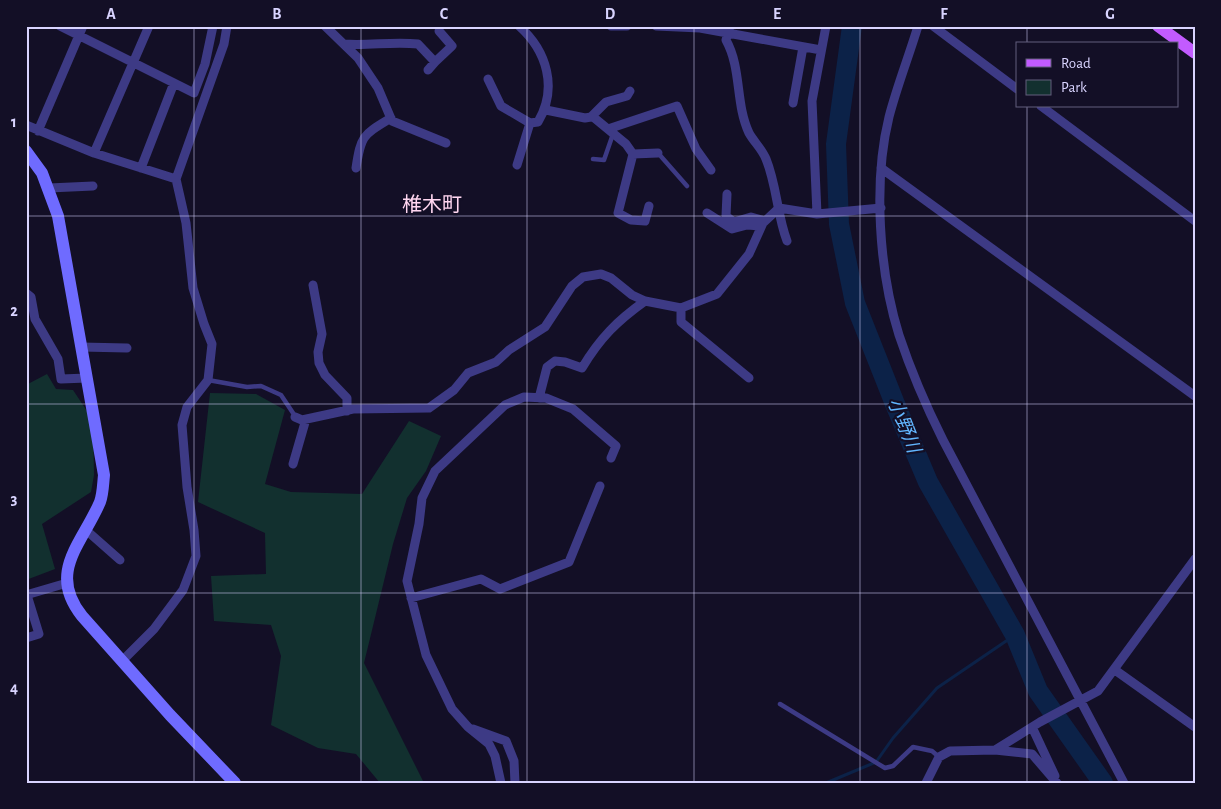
<svg xmlns="http://www.w3.org/2000/svg" width="1221" height="809" viewBox="0 0 1221 809" font-family="'Alegreya Sans','Noto Sans JP',sans-serif">
<style>
.green{fill:#12302f}
.lines{fill:none;stroke-linecap:round;stroke-linejoin:round}
.stream{stroke:#0c2248;stroke-width:3}
.river{stroke:#0c2248;stroke-width:20}
.lane{stroke:#3d3a85;stroke-width:4.5}
.street{stroke:#3d3a85;stroke-width:9}
.secondary{stroke:#6f6bff;stroke-width:12}
.primary{stroke:#c25bff;stroke-width:12}
.grid{fill:none;stroke:#d9d4ff;stroke-width:1;stroke-opacity:0.55}
.labels{text-anchor:middle;stroke-width:4.5;stroke-linejoin:round;paint-order:stroke}
.water-label{font-size:19px;font-style:italic;fill:#62b6ff;stroke:#130f26}
.quarter-label{font-size:20px;fill:#ffd6f0;stroke:#130f26}
.neatline{fill:none;stroke:#d9d4ff;stroke-width:2}
.grid-label{font-size:16px;text-anchor:middle;font-weight:bold;fill:#d9d4ff}
</style>
<rect width="100%" height="100%" fill="#130f26"/>
<path class="green" d="M47,374L56,389L73,390L93,420L94,475L91,492L42,524L55,569L26,580V385Z
M210,393L256,394L285,410L265,484L291,492L362,494L409,421L441,436L426,471L407,498L393,544L364,663L424,783H380L356,754L318,748L271,725L281,656L271,625L214,621L211,576L266,574L265,533L198,502Z"/>
<g class="lines">
<path class="stream" d="M826,783L876,762L893,738L937,688L1015,635"/>
<path class="river" d="M852,26L836,144L839,224L855,303L895,404L928,482L1015,635L1038,691L1103,783"/>
<path class="lane" d="M658,153L687,186
M593,159L604,160L613,134
M208,380L247,387L261,386L281,395L295,416
M780,704L885,768L893,766L913,747L932,751L939,757"/>
<path class="street" d="M60,26L194,93L205,64L213,26
M325,26L358,58L378,88L392,121L446,143
M611,26H627
M656,26L700,28L821,50
M730,26L726,40C742,69 735,103 749,133C754,142 762,149 766,159C777,186 777,215 787,241
M918,26C909,56 897,86 889,117C873,182 879,271 899,335C911,371 926,406 943,440L1124,783
M933,26L1017,89
M344,44C369,46 393,41 418,44L435,62L452,46L439,31
M428,70L435,62
M488,79L501,106L530,123
M793,103L803,47
M1041,106L1195,221
M546,110L585,118L591,117L606,102L627,96L630,91
M592,116L626,144L633,154L618,213L631,220L645,221L649,206
M26,125L94,153L176,179
M608,129L677,106L696,149L711,170
M38,131L83,26
M94,153L149,26
M633,154L658,153
M517,165L530,123L538,122C558,88 547,51 519,26
M141,168L174,83
M356,168C361,135 363,135 391,118
M881,168L1195,396
M49,188L93,186
M727,194L726,216L734,222L751,217L765,221
M707,213L732,229L747,225L761,226
M817,214L812,101L826,26
M313,285L322,334L318,352L319,363L325,375L347,398V411
M26,293L31,297L35,319L58,359L61,379L87,378
M81,347L127,348
M749,378L681,322V308L717,294L749,254L763,223L779,208L817,214L881,208
M539,398L547,367L555,361L565,362L582,368C600,338 617,321 645,301
M295,417L302,420L353,409L429,408L454,390L468,373L496,362L509,350L545,327L572,286L583,277L601,274L611,278L632,295L645,301L681,308
M293,464L306,419
M86,530L120,560
M26,595L67,583
M411,598L481,579L500,589L569,562L600,486
M26,638L39,634L27,595
M123,660L154,629L183,590L196,556L194,530L187,487L182,425L187,407L208,380L212,344L204,324L193,288L186,223L176,179L224,44L227,26
M1115,670L1195,727
M1032,727L1055,776
M473,729L506,741L514,761L515,783
M995,750L1032,754L1057,783
M501,783L495,756L489,744L468,727L452,709L426,655L407,581L419,524L422,498L435,471L505,405L524,397L546,398L573,409L616,446L611,458
M926,783L939,757L950,751L995,750L1040,722L1098,691L1195,559"/>
<path class="secondary" d="M26,151L42,173L58,216L104,475C103,484 103,494 100,502C82,544 47,572 82,616L170,715L235,783"/>
<path class="primary" d="M1158,26L1195,53"/>
</g>
<path class="grid" d="M194,26V783M361,26V783M527,26V783M694,26V783M860,26V783M1027,26V44M1027,106V783M26,216H1195M26,404H1195M26,593H1195"/>
<g class="labels">
<g class="water-label">
<text transform="translate(905 425) rotate(68)" y="7">小野川</text>
</g>
<g class="quarter-label">
<text x="432" y="211">椎木町</text>
</g>
</g>
<rect width="1221" height="809" fill="none" stroke="#130f26" stroke-width="55"/>
<rect x="1016" y="42" width="162" height="65" fill="#130f26" stroke="#625e7d"/>
<rect x="1026" y="59" width="25" height="8" fill="#c25bff" stroke="#625e7d"/>
<text x="1061" y="68" font-size="15" fill="#d9d4ff">Road</text>
<rect x="1026" y="80" width="25" height="15" fill="#12302f" stroke="#625e7d"/>
<text x="1061" y="92" font-size="15" fill="#d9d4ff">Park</text>
<rect x="28" y="28" width="1166" height="754" class="neatline"/>
<g class="grid-label">
<text x="111" y="19">A</text>
<text x="277" y="19">B</text>
<text x="444" y="19">C</text>
<text x="610" y="19">D</text>
<text x="777" y="19">E</text>
<text x="944" y="19">F</text>
<text x="1110" y="19">G</text>
<text x="14" y="127">1</text>
<text x="14" y="316">2</text>
<text x="14" y="504">3</text>
<text x="14" y="693">4</text>
</g>
</svg>
